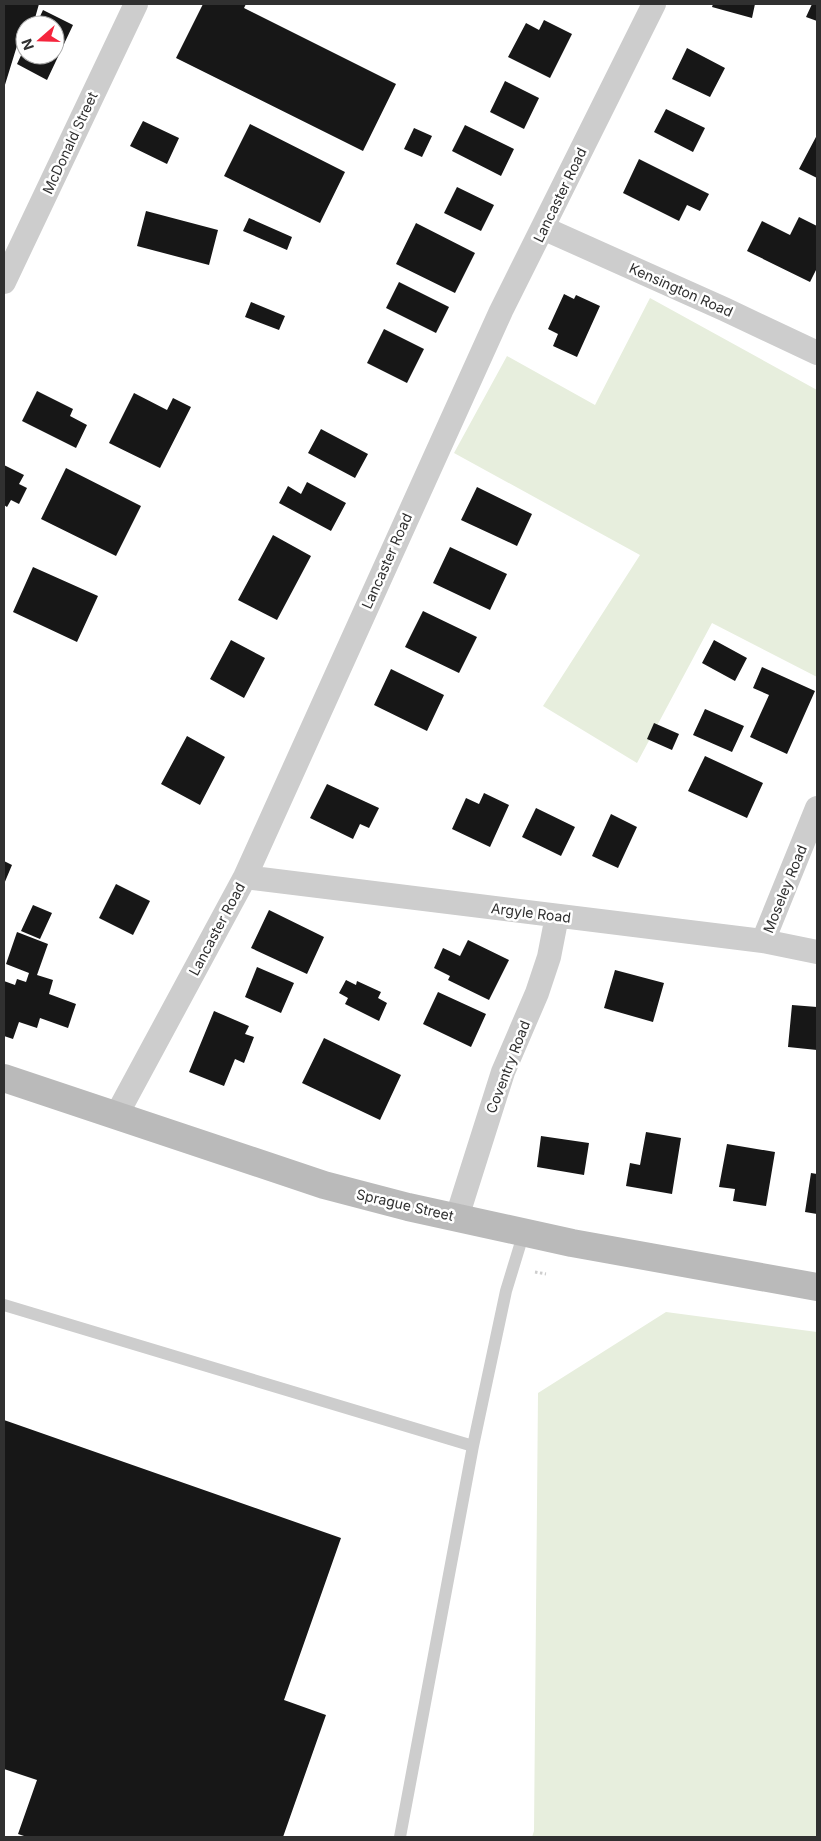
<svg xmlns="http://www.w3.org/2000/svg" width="821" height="1841" viewBox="0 0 821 1841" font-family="Inter,sans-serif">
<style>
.green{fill:#e7eedd}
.building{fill:#171717}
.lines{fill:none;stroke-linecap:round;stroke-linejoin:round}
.path{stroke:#cdcdcd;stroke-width:3;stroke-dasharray:2.5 2.5;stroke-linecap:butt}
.service{stroke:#cdcdcd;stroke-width:12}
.minor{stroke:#cdcdcd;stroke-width:24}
.secondary{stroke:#bababa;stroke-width:28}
.labels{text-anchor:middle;stroke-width:5;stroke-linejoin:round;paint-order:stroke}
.street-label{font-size:14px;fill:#303030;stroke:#fff}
</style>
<rect width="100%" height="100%" fill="#fff"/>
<path class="green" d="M650,298L817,390V677L712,623L637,763L543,706L640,555L454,453L507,356L595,405Z
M666,1312L817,1332V1837H532L534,1831L538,1393Z"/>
<path class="building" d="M4,4H39L33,25H25V37L20,36L4,88Z
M203,4H246L244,8L396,84L363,151L176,58Z
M713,4H755L752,18L712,7Z
M812,4H817V21L806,17Z
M43,10L73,25L47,80L17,64L25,47V55H55V25H36Z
M544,20L572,34L550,78L508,57L526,23L539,30Z
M687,48L725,68L710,97L672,79Z
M505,81L539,98L524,129L490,112Z
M666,109L705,128L693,152L654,132Z
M143,121L179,138L167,164L130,146Z
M250,124L345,172L320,223L224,176Z
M465,125L514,149L501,176L452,151Z
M414,128L432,136L422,157L404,149Z
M817,135V178L799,169Z
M639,159L709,194L700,211L687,205L679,221L623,193Z
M457,187L494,205L481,231L444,213Z
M146,211L218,230L209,265L137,246Z
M799,217L817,226V268L810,282L747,251L762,221L790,235Z
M249,218L292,237L287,250L243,231Z
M416,223L475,253L455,293L396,264Z
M399,282L449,307L436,333L386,308Z
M564,294L574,299L576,295L600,306L577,357L553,346L558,334L548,329Z
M251,302L285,316L279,330L245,317Z
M384,329L424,349L407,383L367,363Z
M37,391L73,409L70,416L87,425L76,448L22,421Z
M134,393L167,410L173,398L191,407L160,468L109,443Z
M321,429L368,454L355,478L308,453Z
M4,465L24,475L19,484L27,488L19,504L11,500L7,507L4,505Z
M66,468L141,506L116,556L41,519Z
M307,482L346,503L331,531L279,503L288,486L301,494Z
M477,487L532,514L517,546L461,520Z
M273,535L311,556L277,620L238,600Z
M450,547L507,574L490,610L433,583Z
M33,567L98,596L77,642L13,612Z
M423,611L477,637L459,673L405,647Z
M231,640L265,658L244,698L210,679Z
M714,640L747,658L735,681L702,663Z
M762,667L815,691L787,754L750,737L769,695L753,688Z
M391,669L444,695L427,731L374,705Z
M705,709L744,726L732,752L693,735Z
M654,723L679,734L672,750L647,739Z
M187,736L225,757L200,805L161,784Z
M705,756L763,783L747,818L688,791Z
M327,784L379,808L369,828L360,824L353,839L310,818Z
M484,793L509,805L490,847L452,829L466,798L479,804Z
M536,808L575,827L561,856L522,837Z
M611,814L637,827L618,868L592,856Z
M4,861L12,865L4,884Z
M116,884L150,901L133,935L99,918Z
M33,905L52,913L40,939L21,931Z
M269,910L324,937L307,974L251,948Z
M17,932L48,944L37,975L53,980L49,994L76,1004L68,1028L40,1018L37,1028L19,1022L13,1039L4,1036V981L15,985L17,979L26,982L29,973L6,964Z
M468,940L509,960L489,1000L448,980L450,976L434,968L443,948L460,956Z
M257,967L294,983L281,1013L245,997Z
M615,970L664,983L653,1022L604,1008Z
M346,980L356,985L357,981L381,992L378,998L387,1003L379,1021L345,1004L348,998L339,993Z
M438,992L486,1014L471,1047L423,1024Z
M792,1005L817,1007V1050L788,1047Z
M214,1011L249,1026L245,1034L254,1037L244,1063L235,1059L224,1086L189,1072Z
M324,1038L401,1075L380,1120L302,1083Z
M646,1132L681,1138L672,1194L626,1186L630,1163L640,1165Z
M541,1136L589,1143L584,1175L537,1167Z
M727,1144L775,1152L766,1206L733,1201L735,1189L719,1187Z
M811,1173L817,1174V1214L805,1212Z
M4,1420L341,1538L284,1700L326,1715L283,1837H27L18,1834L37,1780L4,1769Z"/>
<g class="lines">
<path class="path" d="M535,1272L546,1274"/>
<path class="service" d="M4,1305L473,1446
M400,1837L473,1446L506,1291L524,1232"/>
<path class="minor" d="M543,228L724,309L817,353
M4,282L136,4
M245,877L763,941L817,952
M763,941L817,808
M116,1116L245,877L501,311L654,4
M457,1217L503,1072L537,993L549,957L557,916"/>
<path class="secondary" d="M4,1078L324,1185L408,1207L572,1243L817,1287"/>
</g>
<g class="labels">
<g class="street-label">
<text transform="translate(70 143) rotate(-65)" y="5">McDonald Street</text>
<text transform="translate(560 195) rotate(-64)" y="5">Lancaster Road</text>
<text transform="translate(681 290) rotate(24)" y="5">Kensington Road</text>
<text transform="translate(387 561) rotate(-66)" y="5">Lancaster Road</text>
<text transform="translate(785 889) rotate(-68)" y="5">Moseley Road</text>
<text transform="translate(531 913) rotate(7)" y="5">Argyle Road</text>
<text transform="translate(217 929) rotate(-62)" y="5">Lancaster Road</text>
<text transform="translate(508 1067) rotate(-69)" y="5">Coventry Road</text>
<text transform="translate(405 1205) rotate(13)" y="5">Sprague Street</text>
</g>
</g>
<rect width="821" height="1841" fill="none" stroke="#303030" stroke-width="10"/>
<g transform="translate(40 40) rotate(250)"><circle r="24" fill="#ffffff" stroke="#acacac"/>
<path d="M0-4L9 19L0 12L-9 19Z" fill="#f5253d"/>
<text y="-8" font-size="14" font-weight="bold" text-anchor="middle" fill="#303030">N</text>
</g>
</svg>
